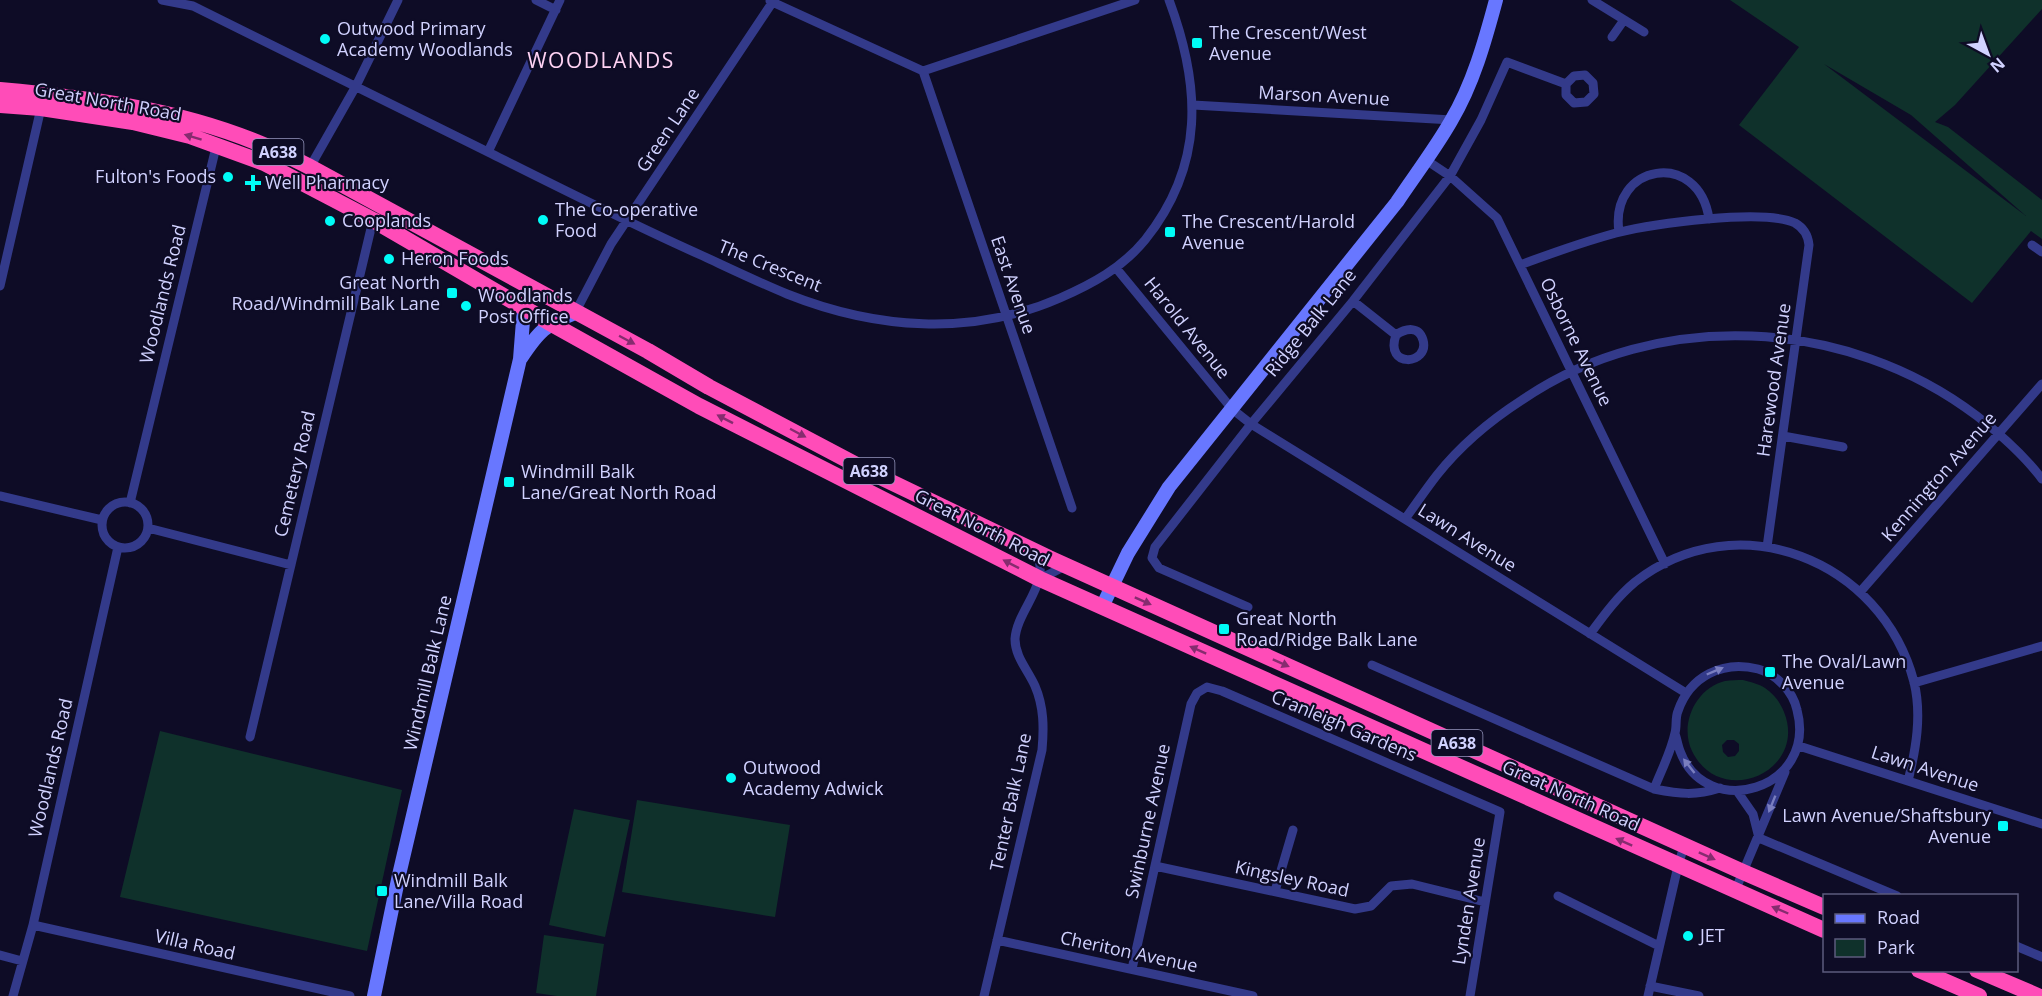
<svg xmlns="http://www.w3.org/2000/svg" width="2042" height="996" viewBox="0 0 2042 996" font-family="'Open Sans',sans-serif">
<style>
.green{fill:#0f312b;fill-rule:evenodd}
.lines{fill:none;stroke-linecap:round;stroke-linejoin:round}
.street{stroke:#333a8a;stroke-width:9}
.secondary{stroke:#6877ff;stroke-width:14}
.highway{stroke:#ff4cb8;stroke-width:16}
.oneway{fill:#862c6f}
.oneway2{fill:#7a7ebf}
.poi-dot{fill:#00fcf7;stroke:#0e0c26;stroke-width:2}
.labels{text-anchor:middle;stroke-width:4.5;stroke-linejoin:round;paint-order:stroke}
.shield{fill:#0e0c26;stroke:#9697be;stroke-width:1.5}
.shield-label{font-size:16px;font-weight:bold;fill:#d1d2ff}
.poi-label{font-size:18px;fill:#d1d2ff;stroke:#0e0c26;text-anchor:start}
.street-label{font-size:18px;fill:#d1d2ff;stroke:#0e0c26}
.quarter-label{font-size:21px;letter-spacing:1.5px;fill:#ffd3f4;stroke:#0e0c26}
</style>
<rect width="100%" height="100%" fill="#0e0c26"/>
<path class="green" d="M1730,0H2042V9L1955,105L1935,122L1948,127L2042,200V239L2031,231L1972,303L1739,125L1799,47ZM1824,64L1911,115L2026,216Z
M1743,680C1750,682 1759,684 1765,688C1774,694 1780,702 1784,712C1808,771 1721,810 1692,751C1679,724 1696,688 1725,681C1731,680 1737,680 1743,680ZM1727,740H1734L1739,744V751L1735,756L1728,757L1723,752L1722,745Z
M160,731L402,790L367,951L120,897Z
M637,800L790,825L775,917L622,892Z
M574,809L630,820L605,937L549,925Z
M544,935L604,944L596,996H557L536,993Z"/>
<g class="lines">
<path class="street" d="M162,0L193,6C292,56 393,104 492,154C562,189 631,224 703,256C731,269 758,282 787,294C875,329 971,337 1060,298C1092,284 1122,268 1145,240C1205,165 1201,86 1169,0
M536,0L556,10
M1592,0L1644,32
M770,1L923,71
M1612,37L1624,20
M923,71L1072,508
M923,71L1135,0
M1193,105L1452,120
M488,152L560,0
M1426,160L1450,176L1497,218L1665,564
M310,167L356,86L398,0
M1619,232C1609,163 1699,149 1709,219
M2032,245L2042,252
M1520,265C1552,253 1583,242 1616,233C1652,224 1763,208 1795,223C1804,228 1808,235 1809,245L1767,547
M1116,268L1232,409L1251,424L1686,693
M0,286L41,108
M1353,301L1396,335C1406,328 1419,326 1423,340C1430,365 1384,369 1396,335
M575,313L611,244L774,0
M1783,436L1843,447
M0,496L102,520
M102 525a23 23 0 1 1 46 0a23 23 0 1 1-46 0Z
M130,503L217,143
M1405,519C1416,504 1426,489 1437,475C1460,446 1491,420 1522,400C1658,307 1847,317 1977,416C2000,434 2024,455 2042,479
M148,528L291,565
M1040,579L1065,566
M1861,591L2042,384
M1248,607L1159,568L1152,558L1155,547L1251,424L1353,301L1450,176L1481,120L1507,62L1566,84V95L1574,103L1586,102L1594,94L1593,83L1585,75L1574,76L1566,84
M1590,634C1604,615 1617,597 1635,582C1737,502 1882,560 1914,682C1922,715 1916,749 1908,781
M1372,665L1654,789C1680,794 1695,796 1720,788
M1914,683L2042,646
M250,737L373,220
M1799,746L2042,824
M1654,789C1661,771 1671,752 1675,733C1677,726 1675,718 1678,711C1690,676 1723,660 1758,669C1776,674 1793,691 1797,710C1818,790 1706,822 1680,751C1678,746 1677,739 1675,734
M1737,791L1753,814L1759,838
M1759,838L1897,896
M1155,866L1355,909L1371,906L1391,886L1412,884L1485,902
M1275,891L1293,830
M1735,891L1785,772
M1558,896L1659,946
M33,925L350,996
M997,940L1253,996
M2016,946L2042,957
M0,955L22,961
M1132,969L1191,704L1197,693L1207,687L1222,691L1500,812L1470,996
M1650,986L1699,996
M13,996L33,925L118,547
M984,996L1042,750C1044,728 1044,707 1035,686C1028,670 1015,657 1015,639C1017,609 1052,583 1036,553
M1648,996L1678,866L1684,846"/>
<path class="secondary" d="M521,358C539,331 545,325 575,313
M1102,607L1128,553L1169,487L1397,202C1415,175 1435,149 1451,121C1473,84 1485,41 1496,0
M374,996L399,875L520,359L524,308"/>
<path class="highway" d="M0,90C87,98 175,109 256,142C274,149 292,158 310,167L648,351L709,387L868,471L1049,558L1743,872L1824,907
M0,105L41,108L133,122L190,136L264,163L373,220L550,323L699,406L1040,579L1824,930
M1919,970L1979,996
M1977,970L2038,996"/>
</g>
<defs><path id="oneway-solid" d="M-6-.8H1V-3.2L6.5 0L1 3.2V.8H-6Z" transform="scale(1.5)"/></defs>
<g class="oneway">
<use href="#oneway-solid" transform="translate(193 137) rotate(-163)"/>
<use href="#oneway-solid" transform="translate(627 340) rotate(28)"/>
<use href="#oneway-solid" transform="translate(725 419) rotate(-153)"/>
<use href="#oneway-solid" transform="translate(798 433) rotate(28)"/>
<use href="#oneway-solid" transform="translate(1011 564) rotate(-153)"/>
<use href="#oneway-solid" transform="translate(1143 601) rotate(24)"/>
<use href="#oneway-solid" transform="translate(1198 650) rotate(-156)"/>
<use href="#oneway-solid" transform="translate(1281 663) rotate(24)"/>
<use href="#oneway-solid" transform="translate(1624 842) rotate(-156)"/>
<use href="#oneway-solid" transform="translate(1707 856) rotate(24)"/>
<use href="#oneway-solid" transform="translate(1780 910) rotate(-157)"/>
</g>
<g class="oneway2">
<use href="#oneway-solid" transform="translate(1715 671) rotate(-23)"/>
<use href="#oneway-solid" transform="translate(1689 766) rotate(-128)"/>
<use href="#oneway-solid" transform="translate(1772 804) rotate(112)"/>
</g>
<g class="poi-dot">
<circle cx="325" cy="39" r="6"/>
<rect x="1191" y="37" width="12" height="12" rx="3"/>
<circle cx="228" cy="177" r="6"/>
<path d="M250 174h6v6h6v6h-6v6h-6v-6h-6v-6h6z"/>
<circle cx="543" cy="220" r="6"/>
<circle cx="330" cy="221" r="6"/>
<rect x="1164" y="226" width="12" height="12" rx="3"/>
<circle cx="389" cy="259" r="6"/>
<rect x="446" y="287" width="12" height="12" rx="3"/>
<circle cx="466" cy="306" r="6"/>
<rect x="503" y="476" width="12" height="12" rx="3"/>
<rect x="1218" y="623" width="12" height="12" rx="3"/>
<rect x="1764" y="666" width="12" height="12" rx="3"/>
<circle cx="731" cy="778" r="6"/>
<rect x="1997" y="820" width="12" height="12" rx="3"/>
<rect x="376" y="885" width="12" height="12" rx="3"/>
<circle cx="1688" cy="936" r="6"/>
</g>
<g class="labels">
<g class="shield">
<rect x="252.5" y="139" width="51" height="26" rx="4.5"/>
<rect x="843.5" y="458" width="51" height="26" rx="4.5"/>
<rect x="1431.5" y="730" width="51" height="26" rx="4.5"/>
</g>
<g class="shield-label">
<text x="278" y="158">A638</text>
<text x="869" y="477">A638</text>
<text x="1457" y="749">A638</text>
</g>
<g class="poi-label">
<text x="337" y="35">Outwood Primary<tspan x="337" dy="21">Academy Woodlands</tspan></text>
<text x="1209" y="39">The Crescent/West<tspan x="1209" dy="21">Avenue</tspan></text>
<text x="216" y="183" text-anchor="end">Fulton's Foods</text>
<text x="265" y="189">Well Pharmacy</text>
<text x="555" y="216">The Co-operative<tspan x="555" dy="21">Food</tspan></text>
<text x="342" y="227">Cooplands</text>
<text x="1182" y="228">The Crescent/Harold<tspan x="1182" dy="21">Avenue</tspan></text>
<text x="401" y="265">Heron Foods</text>
<text x="440" y="289" text-anchor="end">Great North<tspan x="440" dy="21">Road/Windmill Balk Lane</tspan></text>
<text x="478" y="302">Woodlands<tspan x="478" dy="21">Post Office</tspan></text>
<text x="521" y="478">Windmill Balk<tspan x="521" dy="21">Lane/Great North Road</tspan></text>
<text x="1236" y="625">Great North<tspan x="1236" dy="21">Road/Ridge Balk Lane</tspan></text>
<text x="1782" y="668">The Oval/Lawn<tspan x="1782" dy="21">Avenue</tspan></text>
<text x="743" y="774">Outwood<tspan x="743" dy="21">Academy Adwick</tspan></text>
<text x="1991" y="822" text-anchor="end">Lawn Avenue/Shaftsbury<tspan x="1991" dy="21">Avenue</tspan></text>
<text x="394" y="887">Windmill Balk<tspan x="394" dy="21">Lane/Villa Road</tspan></text>
<text x="1700" y="942">JET</text>
</g>
<g class="street-label">
<text transform="translate(1324 96) rotate(3)" y="6">Marson Avenue</text>
<text transform="translate(108 102) rotate(10)" y="6">Great North Road</text>
<text transform="translate(668 130) rotate(-56)" y="6">Green Lane</text>
<text transform="translate(770 266) rotate(22)" y="6">The Crescent</text>
<text transform="translate(1013 285) rotate(71)" y="6">East Avenue</text>
<text transform="translate(163 294) rotate(-76)" y="6">Woodlands Road</text>
<text transform="translate(1311 323) rotate(-51)" y="6">Ridge Balk Lane</text>
<text transform="translate(1187 328) rotate(51)" y="6">Harold Avenue</text>
<text transform="translate(1576 342) rotate(64)" y="6">Osborne Avenue</text>
<text transform="translate(1774 380) rotate(-82)" y="6">Harewood Avenue</text>
<text transform="translate(295 474) rotate(-77)" y="6">Cemetery Road</text>
<text transform="translate(1939 477) rotate(-49)" y="6">Kennington Avenue</text>
<text transform="translate(982 528) rotate(27)" y="6">Great North Road</text>
<text transform="translate(1467 538) rotate(32)" y="6">Lawn Avenue</text>
<text transform="translate(428 673) rotate(-77)" y="6">Windmill Balk Lane</text>
<text transform="translate(1344 726) rotate(23)" y="6">Cranleigh Gardens</text>
<text transform="translate(51 768) rotate(-77)" y="6">Woodlands Road</text>
<text transform="translate(1925 769) rotate(18)" y="6">Lawn Avenue</text>
<text transform="translate(1571 796) rotate(24)" y="6">Great North Road</text>
<text transform="translate(1011 802) rotate(-78)" y="6">Tenter Balk Lane</text>
<text transform="translate(1148 821) rotate(-78)" y="6">Swinburne Avenue</text>
<text transform="translate(1292 879) rotate(12)" y="6">Kingsley Road</text>
<text transform="translate(1469 901) rotate(-81)" y="6">Lynden Avenue</text>
<text transform="translate(195 945) rotate(13)" y="6">Villa Road</text>
<text transform="translate(1129 952) rotate(12)" y="6">Cheriton Avenue</text>
</g>
<g class="quarter-label">
<text x="601" y="68">WOODLANDS</text>
</g>
</g>
<rect x="1823" y="894" width="195" height="78" fill="#0e0c26" stroke="#5c5b7d" stroke-width="1.5"/>
<rect x="1835" y="914" width="30" height="9" fill="#6877ff" stroke="#5c5b7d" stroke-width="1.5"/>
<text x="1877" y="924" font-size="18" fill="#d1d2ff">Road</text>
<rect x="1835" y="939" width="30" height="18" fill="#0f312b" stroke="#5c5b7d" stroke-width="1.5"/>
<text x="1877" y="954" font-size="18" fill="#d1d2ff">Park</text>
<g transform="translate(1988 54) rotate(139)" stroke="#0e0c26" stroke-width="4.5" paint-order="stroke">
<path d="M0-4.5L10 22L0 15L-10 22Z" fill="#d1d2ff"/>
<text y="-9" font-size="16" font-weight="bold" text-anchor="middle" fill="#d1d2ff">N</text>
</g>
</svg>
